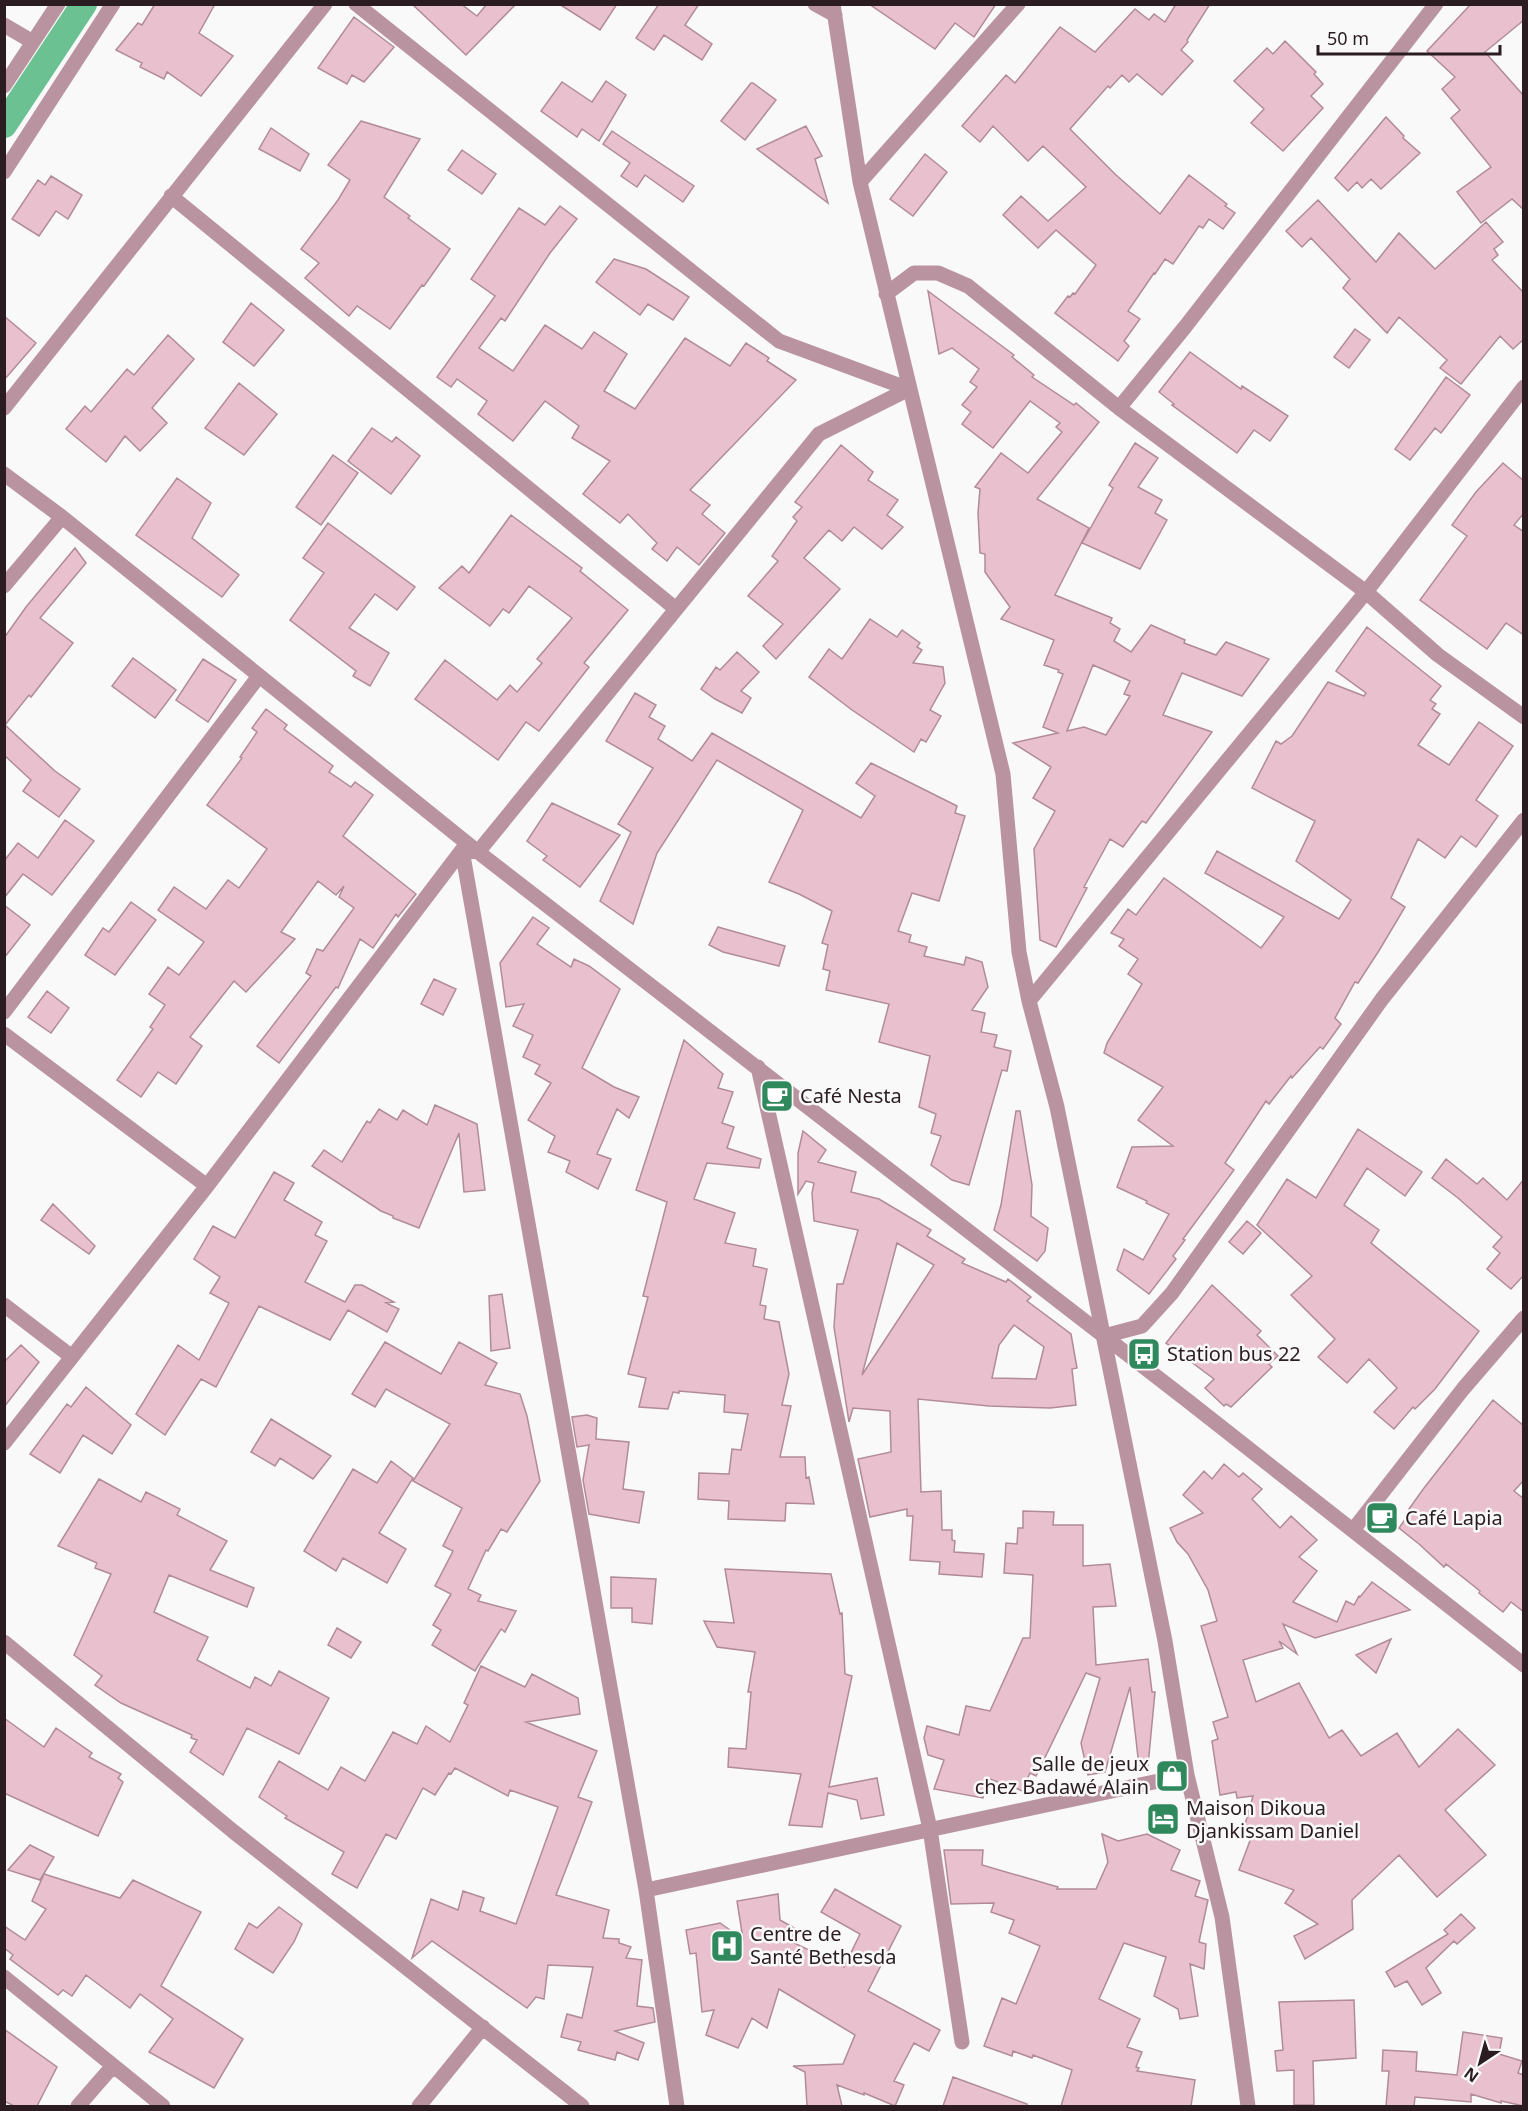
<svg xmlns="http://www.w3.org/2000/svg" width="1528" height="2111" viewBox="0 0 1528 2111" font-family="'Noto Sans',sans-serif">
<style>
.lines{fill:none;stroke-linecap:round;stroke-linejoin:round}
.canal{stroke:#6cc193;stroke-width:26}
.building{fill:#e9c1ce;stroke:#b18b98;stroke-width:1.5;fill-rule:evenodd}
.street{stroke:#b994a0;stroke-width:15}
.labels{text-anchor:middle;stroke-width:5;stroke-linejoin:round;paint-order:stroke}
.poi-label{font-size:20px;fill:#2a1c21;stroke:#f9f9f9;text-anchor:start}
</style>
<rect width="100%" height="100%" fill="#f9f9f9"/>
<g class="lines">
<path class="canal" d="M4,125L84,4"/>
</g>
<path class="building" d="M155,4H215L199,33L233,56L201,96L167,72L164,79L140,67L142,63L116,50L138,23L142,25Z
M412,4H461L477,16L487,4H516L466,55Z
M559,4H617L600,30Z
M659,4H699L685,25L712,44L702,60L664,35L654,50L636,38Z
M869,4H996L974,37L955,23L935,49Z
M1176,4H1210L1187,40L1188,42L1181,50L1193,61L1162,95L1137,74L1129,82L1122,75L1110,88L1108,86L1070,129L1115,174L1160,214L1189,175L1227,204L1225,206L1235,213L1223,229L1209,219L1203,228L1199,226L1173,264L1165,259L1155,274L1154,273L1128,311L1140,319L1124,341L1129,346L1118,361L1055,313L1068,296L1070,297L1073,293L1075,294L1096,265L1056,230L1038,248L1003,215L1021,196L1048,221L1086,187L1043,146L1028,161L993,126L980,142L962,126L1006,75L1015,83L1060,27L1095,52L1135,9L1149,20L1154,14L1165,22Z
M1471,4H1524V20L1485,52L1524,96V210L1512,199L1481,223L1457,192L1491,167L1451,118L1460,110L1442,89L1455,77L1427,51Z
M354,17L394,47L364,82L352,75L347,84L318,68Z
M1285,41L1316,72L1314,74L1323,84L1311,96L1323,108L1283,151L1251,123L1264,109L1234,81L1267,48L1273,54Z
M606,81L626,95L599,141L582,129L577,137L541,111L562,82L592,102Z
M751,83H753L776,100L745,140L721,121Z
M1386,117L1404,136L1403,138L1420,153L1381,189L1371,179L1362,188L1357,182L1348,191L1335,178Z
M361,121L420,139L384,197L410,216L408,218L450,249L424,286L422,285L390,329L357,306L349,316L305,278L319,263L301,249L338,200L350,180L328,165Z
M806,126L822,156L815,159L828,203L757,149Z
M271,128L309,154L300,171L259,149Z
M612,131L694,186L683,202L645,175L637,187L621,176L630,163L603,144Z
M462,150L496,174L482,194L448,170Z
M925,154L947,172L913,216L890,199Z
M51,176L82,195L68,219L56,211L39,236L12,219L38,180L45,185Z
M1318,200L1376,262L1399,233L1435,269L1486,222L1503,242L1494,249L1498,255L1492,260L1524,293V339L1513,349L1500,336L1461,384L1440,368L1447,360L1399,317L1387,333L1343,288L1350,279L1311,238L1302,247L1286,231Z
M560,206L577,219L550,253L505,321L501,318L479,348L513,371L545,325L582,349L594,332L627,354L604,391L635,409L685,338L730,366L746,343L769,358L767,361L796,380L690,490L710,505L702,514L725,533L699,565L677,547L667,561L652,549L657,543L628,514L620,523L583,494L610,461L572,438L579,426L545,401L513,441L478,414L487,401L457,379L451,387L437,377L495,296L471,279L519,208L545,225Z
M614,259L646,269L689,297L673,320L648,304L640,315L596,282Z
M928,291L1014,355L1012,357L1034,375L1032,377L1074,405L1076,403L1099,422L1037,499L1089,528L1055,595L1112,618L1110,623L1120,629L1114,641L1131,652L1151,625L1185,640L1184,643L1216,655L1226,642L1269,659L1242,696L1182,673L1163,715L1212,732L1146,823L1142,821L1123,847L1110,839L1084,887L1087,888L1056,947L1040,940L1034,849L1055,811L1033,798L1051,767L1013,743L1058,733L1043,727L1063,674L1058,672L1059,670L1044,665L1054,640L1001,619L1010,607L985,572V554L980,553L978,513L980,489L975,487L1001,453L1028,473L1062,432L1056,427L1060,423L1030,401L993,448L962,424L971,412L962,405L977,387L970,382L979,369L952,348L939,354ZM1093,665L1130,681L1124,694L1130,696L1106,735L1084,727L1067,731Z
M251,303L284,330L254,366L223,342Z
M4,316L36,343L4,380Z
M1355,329L1370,340L1349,368L1334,357Z
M168,335L194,359L152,408L167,423L140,451L125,436L106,462L66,429L85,406L91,412L127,369L134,375Z
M1190,352L1241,389L1242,386L1288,416L1270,441L1254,430L1237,453L1172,405L1174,404L1159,392Z
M1446,377L1470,395L1441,433L1435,428L1410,460L1395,449Z
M239,383L277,414L244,455L205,428Z
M372,428L392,442L396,437L420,456L391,494L348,461Z
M1135,443L1158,458L1138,487L1162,500L1155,513L1167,520L1140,569L1082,543L1113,488L1109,485Z
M841,445L873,472L868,480L898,500L887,515L903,527L882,549L854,527L842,541L829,530L804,558L840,589L776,659L763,646L783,624L748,596L778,561L772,556L797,521L793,517L802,507L795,502Z
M333,455L358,473L321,525L296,507Z
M1503,463L1524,481V513L1514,525L1524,532V635L1506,623L1487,649L1420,600L1467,536L1452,525L1476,492Z
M177,478L211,503L192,538L239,575L222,597L136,535Z
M511,515L582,568L580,571L628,610L584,663L589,667L539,731L526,722L498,760L415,699L445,660L497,700L510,685L517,692L542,663L537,659L572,618L529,586L509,613L503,609L490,626L439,588L462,566L469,573Z
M328,523L415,587L397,610L375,594L349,628L389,653L370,686L353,676L356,671L290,620L324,573L303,558Z
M75,548L86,563L40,618L73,643L31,697L29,695L5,725L55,771L80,789L59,817L23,791L31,780L4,755V638L26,607Z
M870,619L897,637L902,630L920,643L917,647L922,650L913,663L943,667L945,683L930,710L941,716L926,742L921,739L914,752L852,710L809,677L829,649L842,659Z
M1367,627L1441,686L1430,700L1436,704L1432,709L1440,714L1418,745L1449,765L1479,722L1513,746L1476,800L1498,816L1476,847L1461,836L1445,858L1418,839L1391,898L1405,907L1380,949L1358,983L1355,982L1335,1018L1341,1024L1323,1049L1320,1047L1292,1078L1291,1076L1269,1104L1266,1101L1225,1163L1234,1170L1183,1239L1185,1240L1173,1256L1176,1259L1149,1294L1117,1270L1124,1249L1143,1260L1169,1214L1146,1203L1147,1201L1117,1187L1132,1147L1173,1146L1138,1120L1163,1087L1104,1053L1107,1043L1142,984L1128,974L1138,959L1119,946L1124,939L1111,933L1128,909L1136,915L1164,878L1261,948L1284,917L1205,873L1217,851L1339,919L1351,900L1296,861L1315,821L1252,788L1276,741L1281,744L1292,736L1328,682L1364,696L1366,693L1336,671Z
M737,652L759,672L741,691L751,698L742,713L715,699L701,689L716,667L720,670Z
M133,658L176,690L155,718L112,686Z
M203,659L236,680L208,722L176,700Z
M635,693L656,705L649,717L665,726L658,739L692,761L712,733L861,818L875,796L856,783L871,763L957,806L955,813L965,816L939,901L912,893L898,931L911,935L909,942L927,947L924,956L964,965L966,957L982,962L988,987L972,1010L985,1013L981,1032L997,1035L994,1047L1011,1051L1007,1071L1002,1070L969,1185L952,1180L931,1165L941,1136L931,1133L936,1114L919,1107L930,1056L879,1042L889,1004L826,990L830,971L823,969L828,945L822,943L832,911L799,894L769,882L803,810L717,760L657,853L633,924L600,901L631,832L618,824L653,768L606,741Z
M266,709L287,725L284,729L333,766L329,772L351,787L355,782L373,795L343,836L416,894L398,917L396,914L373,948L360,939L338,988L336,987L279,1063L257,1046L311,976L306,973L317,949L323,951L354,908L339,897L344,886L336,895L318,881L281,932L295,939L246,992L234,981L190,1037L202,1046L176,1084L158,1072L141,1097L117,1080L153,1029L150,1027L165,1005L149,994L168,967L179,975L204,942L158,910L174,887L206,909L228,880L239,888L267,849L207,805L242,758L240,757L257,732L252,728Z
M552,803L620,835L580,887L543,860L547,856L527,841Z
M65,820L94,841L52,895L23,874L4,898V861L18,843L38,858Z
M131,902L156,920L115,975L85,955L103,928L109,932Z
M4,905L30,925L4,958Z
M533,917L549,928L537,944L571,967L574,959L589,966L620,989L582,1068L614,1087L639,1097L629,1118L617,1109L597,1154L611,1159L598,1189L566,1172L570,1161L548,1152L555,1136L528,1120L551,1083L535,1074L540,1065L523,1057L533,1035L513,1026L524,1004L506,1007L500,963Z
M718,927L785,946L779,966L723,952L709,945Z
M434,979L456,989L443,1015L421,1004Z
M47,991L69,1008L51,1033L28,1017Z
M684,1040L723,1074L718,1088L733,1092L722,1123L734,1127L727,1148L761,1159L759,1168L707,1163L694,1199L735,1213L725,1243L756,1249L753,1266L767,1269L760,1305L766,1306L764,1319L779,1322L789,1374L782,1405L791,1406L780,1457H805L806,1478L809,1477L814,1504L786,1503L785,1521L728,1519L729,1501L698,1499L699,1473L729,1474L732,1449L741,1450L748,1414L724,1412L725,1395L679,1391V1393L673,1392L668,1409L639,1407L646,1378L628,1374L648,1297L643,1296L667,1202L636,1190Z
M435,1105L477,1124L485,1190L464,1192L459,1133L419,1228L393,1218V1216L381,1211L312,1166L324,1150L342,1162L367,1121L370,1123L379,1109L397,1120L403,1110L427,1125Z
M1016,1111H1020L1032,1185L1031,1216L1048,1228L1045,1251L1037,1261L994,1230L1001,1205Z
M1358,1129L1422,1172L1405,1196L1367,1168L1344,1205L1379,1230L1371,1243L1479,1331L1435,1389L1415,1409L1413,1407L1394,1429L1374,1412L1397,1388L1369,1359L1347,1383L1318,1357L1335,1339L1291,1295L1312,1276L1257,1225L1287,1179L1316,1198Z
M803,1131L826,1150L818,1162L856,1172L851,1192L879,1199L931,1230L927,1236L965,1259L962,1263L1006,1282L1008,1279L1031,1297L1027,1301L1071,1334L1077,1368L1072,1369L1076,1405L1050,1408L989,1406L918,1399L921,1492L941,1491L942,1530H952V1540L955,1541L954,1552L984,1554L982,1577L939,1574L940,1562L910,1560L913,1516H907V1509L870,1517L858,1459L891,1452L890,1411L853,1408L849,1422L834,1327L837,1284H843L858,1230L814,1221L812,1193L814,1183L806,1181L798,1194V1153ZM897,1243L934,1265L862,1375ZM1014,1325L1044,1347L1036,1379L992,1378L999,1345Z
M1446,1159L1477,1184L1483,1178L1507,1200L1524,1179V1275L1511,1289L1487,1269L1500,1253L1493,1247L1502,1237L1458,1198L1432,1178Z
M274,1172L294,1183L284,1200L322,1222L315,1235L327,1241L305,1282L345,1302L355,1285H362L394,1302L386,1303L399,1309L387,1332L348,1310L330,1340L259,1306L216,1387L201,1379L165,1435L136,1414L178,1345L199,1360L229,1303L210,1293L220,1277L194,1259L213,1226L235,1238Z
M53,1204L95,1246L89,1254L41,1220Z
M1247,1221L1261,1233L1243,1254L1229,1242Z
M1212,1285L1261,1331L1257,1335L1278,1356L1269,1364L1272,1367L1231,1407L1226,1404L1224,1406L1205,1388L1214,1379L1166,1343Z
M502,1294L510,1348L491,1351L489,1296Z
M385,1342L441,1374L459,1342L497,1363L485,1385L520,1394L527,1416L540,1481L507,1532L501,1529L488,1551L486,1550L468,1589L481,1595L478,1601L516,1611L505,1632L501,1629L475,1671L432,1645L441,1630L433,1625L451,1594L435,1586L453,1551L443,1546L462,1508L413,1481L450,1424L386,1389L375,1407L352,1394Z
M21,1345L39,1362L4,1407V1362Z
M86,1387L131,1425L112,1454L83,1435L60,1473L30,1454L67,1404L71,1407Z
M1493,1400L1524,1426V1480L1514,1491L1524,1499V1612L1511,1602L1503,1612L1479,1593L1480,1591L1446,1564L1444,1567L1419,1544L1399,1528L1411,1511L1409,1509L1424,1488Z
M587,1415L597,1418L596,1439L629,1442L623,1489L644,1492L639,1523L589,1514L583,1480L589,1445L577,1447L572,1417Z
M271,1419L331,1456L313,1479L280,1458L275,1466L251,1452Z
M391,1461L413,1478L379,1533L406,1549L387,1583L343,1558L336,1571L304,1551L353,1469L377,1483Z
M1224,1464L1239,1477L1243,1473L1262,1489L1252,1499L1280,1528L1291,1516L1317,1540L1299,1557L1317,1571L1293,1602L1337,1622L1346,1601L1354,1605L1359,1596L1360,1597L1372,1582L1410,1610L1315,1638L1283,1624L1297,1654L1279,1641L1283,1648L1243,1660L1256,1702L1299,1683L1329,1738L1342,1730L1361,1756L1397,1733L1419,1767L1458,1729L1495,1765L1445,1810L1486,1855L1437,1897L1399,1855L1352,1900L1353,1929L1305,1959L1294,1936L1318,1924L1285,1903L1294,1890L1239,1870L1251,1838L1242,1835L1253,1796L1237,1798L1236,1792L1220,1795L1212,1741L1218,1739L1213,1722L1228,1717L1201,1626L1217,1621L1208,1590L1188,1554L1177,1542L1170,1528L1203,1513L1183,1495L1204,1471L1212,1479Z
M99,1479L141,1502L146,1492L180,1509L177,1515L227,1541L210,1570L254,1588L247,1607L169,1575L154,1612L208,1637L197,1660L250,1688L255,1677L271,1686L279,1671L329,1698L299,1754L247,1728L223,1775L190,1752L197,1740L191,1738L192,1735L121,1703L95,1685L102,1676L74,1655L111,1574L95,1568L97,1563L58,1546Z
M1023,1511L1054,1512L1053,1525H1083V1566L1110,1564L1116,1606L1093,1607L1096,1665L1148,1659L1152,1692H1155L1148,1766H1139L1130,1687L1105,1772L1088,1775L1081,1743L1100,1678L1086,1673L1036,1776L1030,1773L1022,1791L1003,1782L1002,1784L988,1778L983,1798L934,1789L944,1760L928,1755L924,1738L927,1726L959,1735L966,1706L990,1711L1023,1638H1030L1033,1575L1004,1573L1006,1543L1017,1544L1018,1528H1023Z
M725,1569L831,1574L840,1614L842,1613L845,1674L852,1676L829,1787L877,1778L884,1815L861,1819L857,1800L828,1793L822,1827L789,1825L801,1774L728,1767L729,1748L746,1749L751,1692H748L755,1652L717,1647L704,1621L734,1623Z
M611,1577L656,1579L652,1624L632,1622V1608H611Z
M337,1628L361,1642L351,1658L328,1645Z
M1391,1639L1376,1673L1356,1655Z
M481,1666L525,1687L532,1674L578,1698L580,1714L526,1722L597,1751L578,1797L592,1802L556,1895L609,1910L603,1938L619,1939V1943L631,1947L626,1958L642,1960L637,2006L653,2008L655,2022L615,2031L644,2043L638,2060L617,2052L615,2060L578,2050L581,2042L561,2037L567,2014L582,2018L593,1967L548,1965L544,1999L536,1997L527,2008L432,1941L412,1958L431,1899L458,1910L463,1891L484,1898L480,1911L516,1924L558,1807L510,1790L508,1796L455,1768L451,1774L449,1773L435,1795L423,1788L396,1839L386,1834L357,1888L332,1874L344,1852L285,1818L287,1816L259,1797L279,1761L328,1790L341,1767L365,1781L393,1732L417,1744L426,1726L450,1742L468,1705L464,1703Z
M4,1718L44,1747L56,1728L92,1753L89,1757L121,1774L118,1778L123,1782L98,1836L4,1793Z
M1102,1834L1118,1841L1147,1834L1180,1850L1171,1870L1200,1881L1195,1896L1208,1900L1199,1942L1206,1944L1204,1969L1190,1964L1198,2016L1180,2019L1178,2009L1154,1996L1166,1957L1124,1943L1099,1999L1140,2019L1127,2047L1142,2052L1136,2067L1139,2068L1137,2071L1195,2080L1191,2106H1061L1072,2070L1033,2055L1032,2058L1013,2051L1012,2056L984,2046L1002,1998L1016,2004L1040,1946L1009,1933L1014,1920L991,1912L994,1903L951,1904L944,1850H983L982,1865L1058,1887L1057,1889H1096L1108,1862Z
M30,1845L54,1857L40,1880L8,1870Z
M44,1874L120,1898L133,1880L201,1912L161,1986L243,2039L214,2088L149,2052L173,2019L140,1994L130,2008L86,1975L72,1996L63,1990L58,1995L10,1959L13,1955L4,1948V1926L25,1940L46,1909L32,1901Z
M835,1889L901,1926L868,1991L940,2030L929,2051L914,2043L894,2081L904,2085L895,2106L864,2093V2095L837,2085L842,2106H807L805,2072L793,2066L843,2064L855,2035L779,1989L767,2028L752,2018L738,2048L706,2035L714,2010L702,2012L696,1953L690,1954L686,1930L720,1923L743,1939L737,1901L778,1894L780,1920L796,1929L790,1941L844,1967L860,1934L821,1912Z
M279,1907L302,1924L294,1942L273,1973L235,1949L249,1923L257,1928Z
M1461,1914L1475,1928L1457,1944L1454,1941L1426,1968L1441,1993L1422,2005L1407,1981L1395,1987L1386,1972L1448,1934L1444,1930Z
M1354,2000L1356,2058L1313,2061L1314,2105H1294V2070L1277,2071L1275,2051L1283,2050L1279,2002Z
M4,2029L57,2067L37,2106H14L4,2101Z
M1463,2032L1502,2038L1499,2054L1522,2061L1518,2073L1524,2075V2106L1501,2101V2103L1471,2094V2102L1415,2097L1414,2106H1386L1389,2071H1382L1383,2050L1417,2052L1416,2071L1457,2075Z
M953,2077L1027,2104V2106H943Z"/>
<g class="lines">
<path class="street" d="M356,4L779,341L909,389
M815,4L835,15
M833,4L860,182L1003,774L1019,952L1029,1001L1057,1107L1165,1641L1187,1775L1222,1917L1248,2106
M4,25L33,42
M4,86L58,4
M4,172L113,4
M860,182L1018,4
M171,196L676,609
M886,294L914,273H938L968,286L1119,408L1366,592L1438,655L1524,717
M4,408L325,4
M1119,408L1185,327L1436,4
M4,474L62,517L478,852L1188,1401L1524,1665
M4,586L62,517
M462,850L646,1890L677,2106
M1029,1001L1366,592L1524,387
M4,1012L259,676
M4,1034L207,1186
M758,1067L930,1829L962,2042
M4,1305L72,1357
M1104,1336L1142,1326L1172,1293L1382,999L1524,820
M4,1443L207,1186L462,850L478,852L819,434L909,389
M1353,1530L1463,1389L1524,1318
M4,1642L234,1832L582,2106
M646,1890L1187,1775
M4,1977L163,2106
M78,2106L112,2067
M419,2106L483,2027"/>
</g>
<defs>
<symbol id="cafe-square" viewBox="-11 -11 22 22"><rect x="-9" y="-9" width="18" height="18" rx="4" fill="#30885d" stroke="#f9f9f9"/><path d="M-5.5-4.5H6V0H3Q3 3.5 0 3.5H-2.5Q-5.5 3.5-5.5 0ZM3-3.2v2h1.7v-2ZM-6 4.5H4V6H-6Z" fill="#fff"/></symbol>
<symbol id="bus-square" viewBox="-11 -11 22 22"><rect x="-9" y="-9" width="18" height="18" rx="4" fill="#30885d" stroke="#f9f9f9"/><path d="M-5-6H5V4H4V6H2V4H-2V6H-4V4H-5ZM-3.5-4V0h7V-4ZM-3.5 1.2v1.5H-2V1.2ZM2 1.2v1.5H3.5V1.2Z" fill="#fff"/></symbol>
<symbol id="shop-square" viewBox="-11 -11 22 22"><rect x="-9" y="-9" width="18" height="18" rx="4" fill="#30885d" stroke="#f9f9f9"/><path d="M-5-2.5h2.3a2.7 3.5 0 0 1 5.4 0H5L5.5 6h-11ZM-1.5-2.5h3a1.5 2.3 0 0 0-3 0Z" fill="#fff"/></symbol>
<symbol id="hotel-square" viewBox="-11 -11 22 22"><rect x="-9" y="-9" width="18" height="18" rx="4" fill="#30885d" stroke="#f9f9f9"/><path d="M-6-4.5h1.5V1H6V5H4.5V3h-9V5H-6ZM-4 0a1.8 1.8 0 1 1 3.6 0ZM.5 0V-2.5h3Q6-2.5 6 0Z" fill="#fff"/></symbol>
<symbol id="hospital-square" viewBox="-11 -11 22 22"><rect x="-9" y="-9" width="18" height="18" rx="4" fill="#30885d" stroke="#f9f9f9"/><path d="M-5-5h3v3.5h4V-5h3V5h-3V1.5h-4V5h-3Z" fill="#fff"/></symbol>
</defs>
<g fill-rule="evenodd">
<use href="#cafe-square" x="758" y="1077" width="38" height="38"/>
<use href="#bus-square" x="1125" y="1335" width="38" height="38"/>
<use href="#cafe-square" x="1363" y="1499" width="38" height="38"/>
<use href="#shop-square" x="1153" y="1757" width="38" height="38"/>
<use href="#hotel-square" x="1144" y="1800" width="38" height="38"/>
<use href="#hospital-square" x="708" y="1927" width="38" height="38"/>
</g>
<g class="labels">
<g class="poi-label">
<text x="800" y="1103">Café Nesta</text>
<text x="1167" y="1361">Station bus 22</text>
<text x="1405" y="1525">Café Lapia</text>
<text x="1149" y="1771" text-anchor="end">Salle de jeux<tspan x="1149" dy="23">chez Badawé Alain</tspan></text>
<text x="1186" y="1815">Maison Dikoua<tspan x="1186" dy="23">Djankissam Daniel</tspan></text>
<text x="750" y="1941">Centre de<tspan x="750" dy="23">Santé Bethesda</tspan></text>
</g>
</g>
<rect width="1528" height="2111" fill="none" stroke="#2a1c21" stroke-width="12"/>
<g transform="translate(1480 2063) rotate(216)" stroke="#f9f9f9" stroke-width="4.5" paint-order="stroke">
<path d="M0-4.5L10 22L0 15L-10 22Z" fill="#2a1c21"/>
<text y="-9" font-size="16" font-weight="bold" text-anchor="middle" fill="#2a1c21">N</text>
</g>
<path d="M1318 45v9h182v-9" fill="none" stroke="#2a1c21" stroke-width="3"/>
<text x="1327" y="45" font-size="18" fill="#2a1c21" stroke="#f9f9f9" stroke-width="4.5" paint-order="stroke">50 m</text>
</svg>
